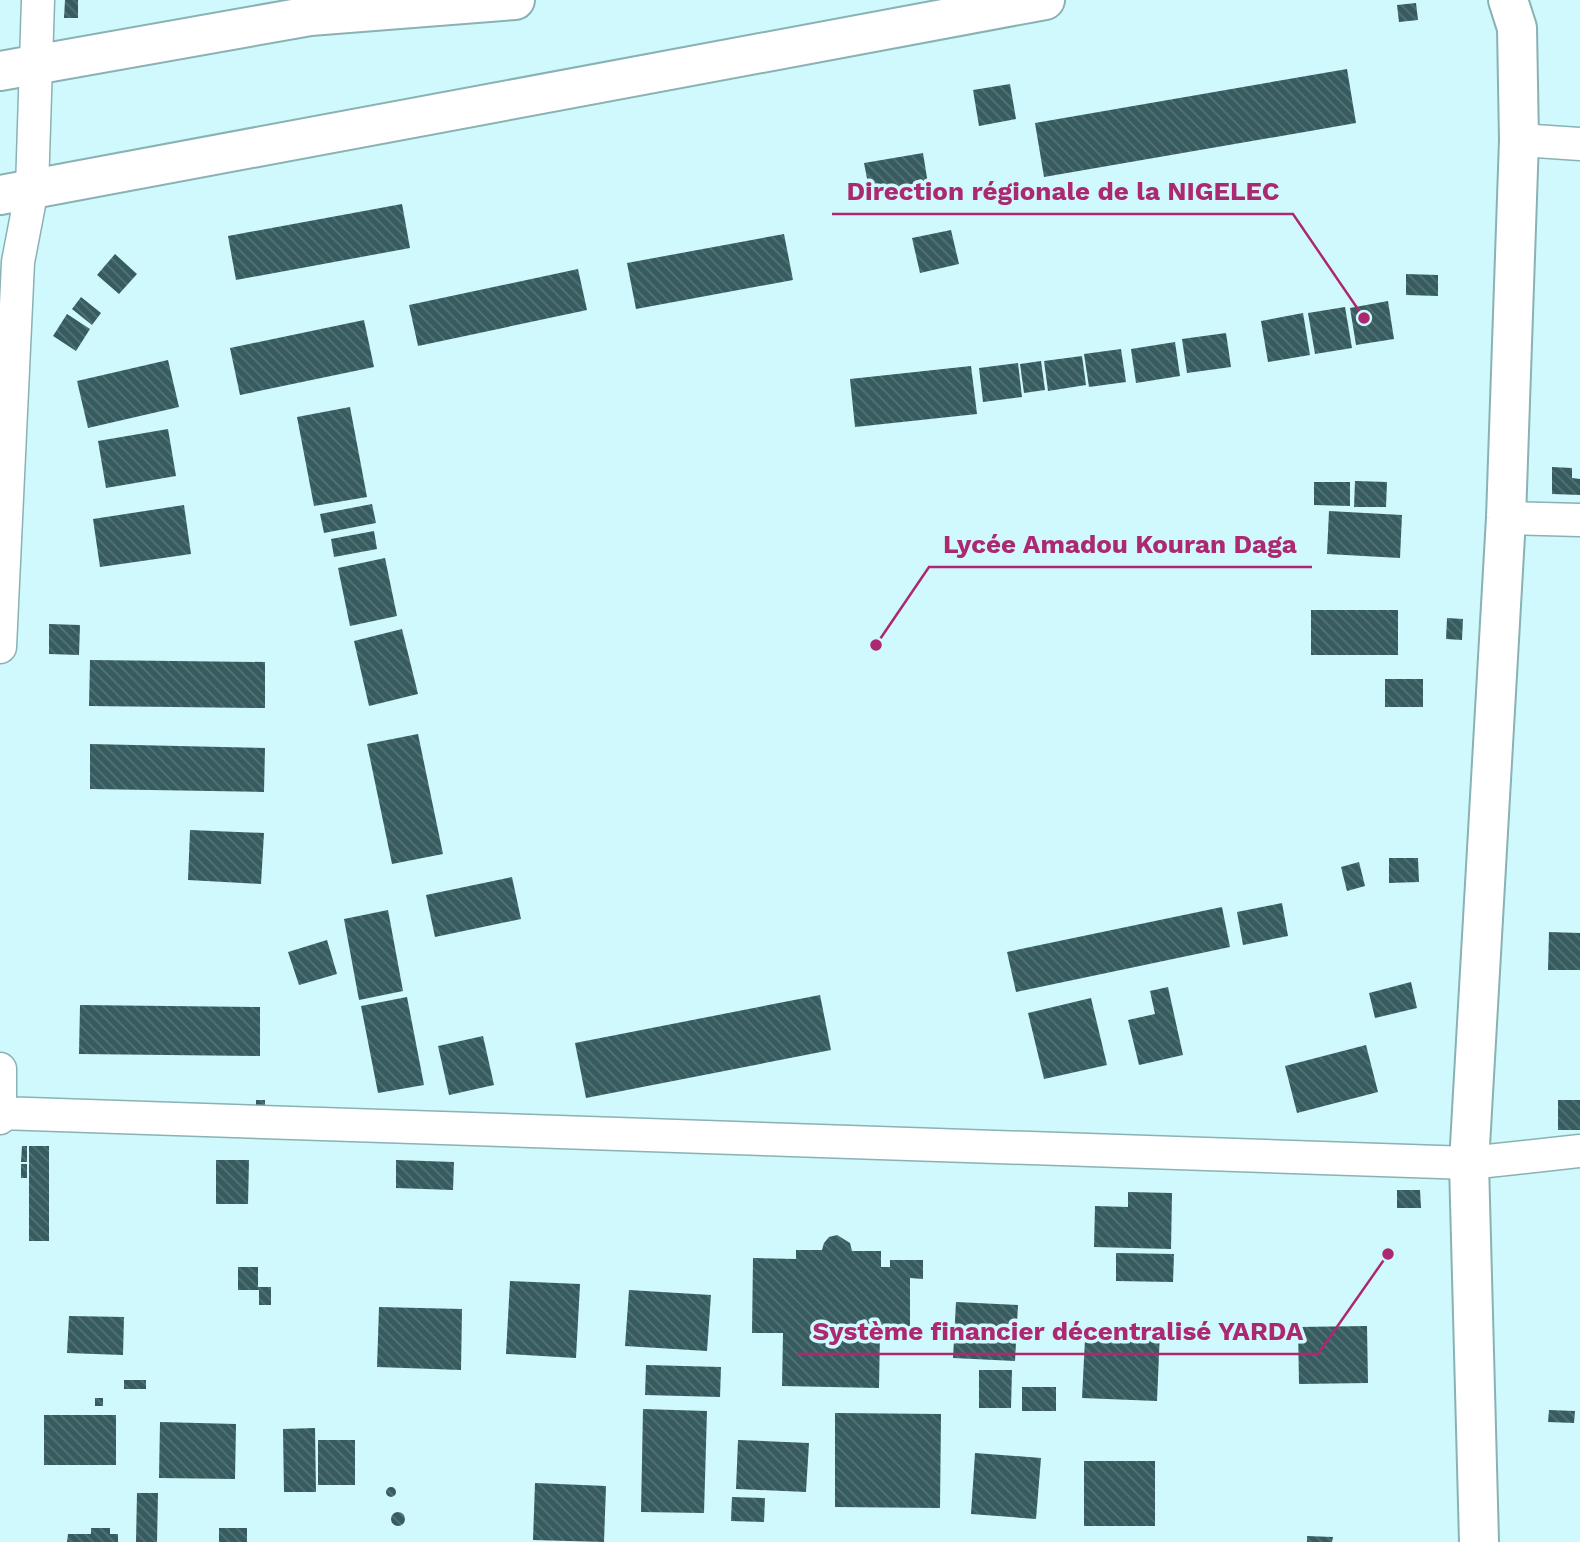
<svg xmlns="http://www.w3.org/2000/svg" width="1580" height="1542" viewBox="0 0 1580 1542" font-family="'Work Sans',sans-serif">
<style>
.building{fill:url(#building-back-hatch)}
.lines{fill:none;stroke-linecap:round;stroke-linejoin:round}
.minor-casing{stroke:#8ab1b4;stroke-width:35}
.tertiary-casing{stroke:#8ab1b4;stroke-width:42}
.minor{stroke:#fff;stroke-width:32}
.tertiary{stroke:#fff;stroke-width:38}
.leader{fill:none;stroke:#ac2871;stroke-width:2.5}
.callout-dot{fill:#ac2871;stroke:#cff9fc;stroke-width:2.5}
.callout-label{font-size:26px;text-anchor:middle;font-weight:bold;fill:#ac2871;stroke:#cff9fc;stroke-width:7;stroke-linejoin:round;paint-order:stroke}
</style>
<defs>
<pattern id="building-back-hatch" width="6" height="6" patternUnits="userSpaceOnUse" patternTransform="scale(1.75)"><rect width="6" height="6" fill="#375c5f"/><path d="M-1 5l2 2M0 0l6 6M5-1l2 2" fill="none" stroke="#567376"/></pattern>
</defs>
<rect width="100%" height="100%" fill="#cff9fc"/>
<path class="building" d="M65,0H78V18H64Z
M1416,3L1418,20L1399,22L1397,5Z
M1347,69L1356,123L1044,177L1035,123Z
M1010,84L1016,119L979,126L973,90Z
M923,153L928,184L870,194L864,163Z
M402,204L410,248L236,280L228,236Z
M951,230L959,264L920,273L912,238Z
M784,234L793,280L636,309L627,263Z
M115,254L137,274L119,294L97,275Z
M578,269L587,310L418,346L409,305Z
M1406,274L1438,275V296L1406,295Z
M81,297L101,313L92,325L72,309Z
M1388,301L1394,339L1356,345L1350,308Z
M1345,307L1352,348L1315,354L1308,313Z
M1303,313L1310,355L1268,362L1261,321Z
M67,314L90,329L76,351L53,336Z
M364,320L374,367L240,395L230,348Z
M1226,333L1231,367L1187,373L1182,339Z
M1175,342L1180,376L1136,383L1131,349Z
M1121,349L1126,382L1089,387L1084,354Z
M1082,356L1086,385L1048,391L1044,361Z
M168,360L179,407L88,428L77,381Z
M1041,361L1045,390L1024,393L1020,364Z
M1018,363L1022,397L983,402L979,368Z
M971,366L977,414L855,427L850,379Z
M350,407L367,497L314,506L297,417Z
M168,429L176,476L106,488L98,441Z
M1552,467L1572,468V478L1580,479V495L1552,494Z
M1355,481L1387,482L1386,507H1354Z
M1314,482H1350V506L1314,505Z
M372,504L376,523L324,533L320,514Z
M184,505L191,554L100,567L93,519Z
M1329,511L1402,515L1400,558L1327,554Z
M374,531L377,549L334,557L331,539Z
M385,558L397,616L350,626L338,568Z
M1311,610H1398V655H1311Z
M1447,618L1463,619L1462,640L1446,639Z
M49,624L80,625L79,655L49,654Z
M402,629L418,694L369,706L354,641Z
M90,660L265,662V708L89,706Z
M1385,679H1423V707H1385Z
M418,734L443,854L392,864L367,744Z
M90,744L265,748L264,792L90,789Z
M190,830L264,833L261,884L188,880Z
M1389,858H1418L1419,882L1389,883Z
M1359,862L1365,886L1347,891L1341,867Z
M512,877L521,919L435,937L426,895Z
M1282,903L1288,936L1243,945L1237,912Z
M1222,907L1230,947L1016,992L1007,952Z
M388,910L403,991L359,1000L344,919Z
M1549,932L1580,933V970H1548Z
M327,940L337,974L299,985L288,952Z
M1411,982L1417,1008L1375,1018L1369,993Z
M1168,987L1183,1055L1139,1065L1128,1020L1155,1014L1150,991Z
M820,995L831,1050L586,1098L575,1043Z
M407,997L424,1085L378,1093L361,1006Z
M1091,998L1107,1065L1044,1079L1028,1013Z
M80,1005L260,1007V1056L79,1054Z
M483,1036L494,1085L449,1095L438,1046Z
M1366,1045L1378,1092L1297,1113L1285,1066Z
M256,1100H265V1107H256Z
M1558,1100H1580V1130H1558Z
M22,1146H27V1162H21Z
M29,1146H49V1241H29Z
M216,1160H249L248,1204H216Z
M396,1160L454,1162L453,1190L396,1188Z
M21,1164H27V1178H21Z
M1397,1190H1420L1421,1208H1397Z
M1128,1192L1172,1193L1171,1249L1094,1247L1095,1206L1128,1207Z
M837,1235L850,1243L852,1251H881V1267H890V1260H923V1279L910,1278V1331H880L879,1388L782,1386L783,1333H752L753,1258L796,1259V1250H822L824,1243L829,1237Z
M1116,1253L1174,1254L1173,1282L1116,1281Z
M238,1267H258V1287H271V1305H259V1290H238Z
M510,1281L580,1284L576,1358L506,1354Z
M629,1290L711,1295L707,1351L625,1346Z
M956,1302L1018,1305L1015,1361L953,1358Z
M379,1307L462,1309L461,1370L377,1367Z
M69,1316L124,1317L123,1355L67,1353Z
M1367,1326L1368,1383L1299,1384L1298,1327Z
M1134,1330L1160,1331L1157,1401L1082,1398L1085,1339L1133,1341Z
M646,1365L721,1367L720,1397L645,1395Z
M979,1370H1012L1011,1408H979Z
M124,1380H146V1389H124Z
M1022,1387H1056V1411H1022Z
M95,1398H103V1406H95Z
M643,1409L707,1411L704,1513L641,1512Z
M1549,1410L1575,1411L1574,1423L1548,1422Z
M835,1413L941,1414L940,1508L835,1507Z
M44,1415H116V1465H44Z
M160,1422L236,1424L235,1479L159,1478Z
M315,1428L316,1492H284L283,1429Z
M318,1440H355V1485H318Z
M738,1440L809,1443L806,1492L736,1489Z
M975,1453L1041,1458L1036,1519L971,1514Z
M1084,1461H1155V1526H1084Z
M535,1483L606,1486L604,1542L533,1540Z
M386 1492a5 5 0 1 1 10 0a5 5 0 1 1-10 0Z
M137,1493H158L157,1542H136Z
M732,1497L765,1498L764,1522L731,1521Z
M391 1519a7 7 0 1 1 14 0a7 7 0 1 1-14 0Z
M91,1528H110V1534H118V1542H67L68,1534H91Z
M219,1528H247V1542H219Z
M1307,1536L1333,1537L1332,1542H1307Z"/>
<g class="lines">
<defs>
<path id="minor" d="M1519,140L1580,144
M1506,518L1580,520
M0,647L18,262L32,189L38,0
M0,1069V1118
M0,1113L1469,1163L1580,1151"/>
<path id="tertiary" d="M0,71L310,16L515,0
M0,195L1045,0
M1479,1542L1469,1163L1506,518L1519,140L1517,28L1508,0"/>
</defs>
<use href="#minor" class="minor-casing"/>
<use href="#tertiary" class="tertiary-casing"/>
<use href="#minor" class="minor"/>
<use href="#tertiary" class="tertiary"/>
</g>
<path class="leader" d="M1364 318L1293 214H832M876 645L929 567H1312M1388 1254L1318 1354H798"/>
<g class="callout-dot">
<circle cx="1364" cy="318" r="7"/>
<circle cx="876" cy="645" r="7"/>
<circle cx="1388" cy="1254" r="7"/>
</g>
<g class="callout-label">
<text x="1063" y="200">Direction régionale de la NIGELEC</text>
<text x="1120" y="553">Lycée Amadou Kouran Daga</text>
<text x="1058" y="1340">Système financier décentralisé YARDA</text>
</g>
</svg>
